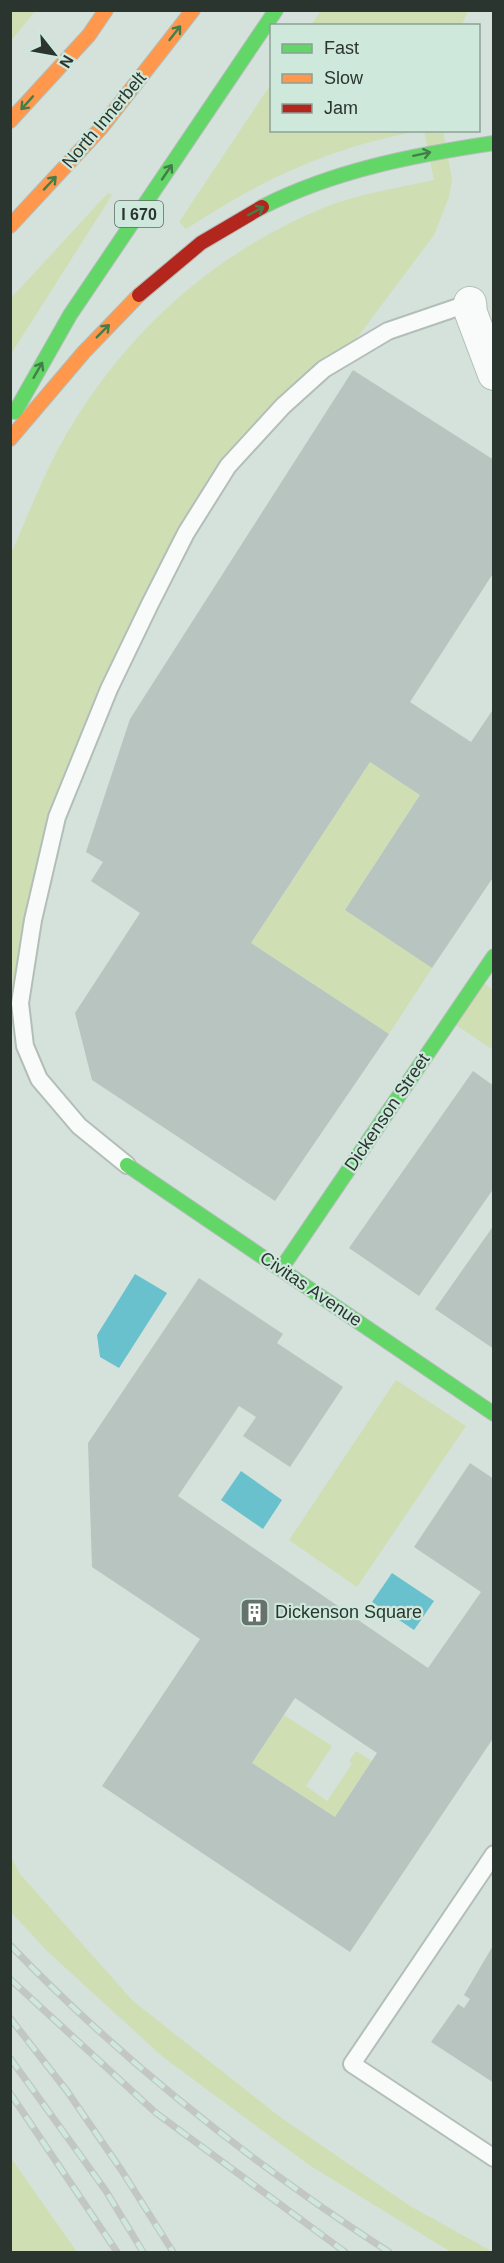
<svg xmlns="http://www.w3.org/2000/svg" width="504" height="2263" viewBox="0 0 504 2263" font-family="Arial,sans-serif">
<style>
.green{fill:#d0deb4}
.water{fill:#68c1cc}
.building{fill:#b7c4c0;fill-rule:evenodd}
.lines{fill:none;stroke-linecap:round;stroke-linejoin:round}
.lane-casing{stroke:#b3beb8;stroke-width:20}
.street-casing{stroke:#b3beb8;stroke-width:34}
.fast-casing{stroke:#b3beb8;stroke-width:16}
.slow-casing{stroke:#b3beb8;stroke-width:16}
.jam-casing{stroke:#b3beb8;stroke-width:16}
.lane{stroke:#f9fbfa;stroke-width:16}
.street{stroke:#f9fbfa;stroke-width:32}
.fast{stroke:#63d668;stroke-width:14}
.slow{stroke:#ff974d;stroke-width:14}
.jam{stroke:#b3261e;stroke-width:14}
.rail-casing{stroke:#c2c6c4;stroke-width:7}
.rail{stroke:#cee8db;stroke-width:4.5;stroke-dasharray:14;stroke-linecap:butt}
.oneway{stroke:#447d49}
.labels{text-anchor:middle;stroke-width:4.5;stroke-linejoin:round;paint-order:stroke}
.shield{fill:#cee8db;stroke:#5c6b63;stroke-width:1.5}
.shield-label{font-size:16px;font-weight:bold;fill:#2b3530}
.street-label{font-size:18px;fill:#2b3530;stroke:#cee8db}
.poi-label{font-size:18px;fill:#2b3530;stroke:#cee8db;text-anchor:start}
</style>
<rect width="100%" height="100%" fill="#d4e2db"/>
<path class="green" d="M11,10L35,11L11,41L10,11Z
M321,10H468V11L462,25H311Z
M271,84L272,130L418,131C326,149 265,178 186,229L179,222Z
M424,131H443L452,179L449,197L434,235L357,338L309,373L194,513L59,824L14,1012L11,1039L10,556C30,511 48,462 75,420C135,324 218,252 323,208C357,194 398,188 434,180Z
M108,193L112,195L11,354V298Z
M370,762L420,795L345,910L432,968L389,1034L251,943Z
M478,979L493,990V1050L450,1021Z
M396,1380L466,1426L357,1587L289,1540Z
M284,1715L332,1746L306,1786L327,1801L352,1764L349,1761L356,1751L372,1761L335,1817L252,1763Z
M10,1855L20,1874L133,2001L280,2117L410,2206L493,2252H451L309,2165L163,2057L47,1951L11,1912Z
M10,2158H11L77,2252H11Z"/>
<path class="water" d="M135,1274L167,1293L119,1368L100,1357L97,1335Z
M241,1471L282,1500L263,1529L221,1500Z
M392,1573L434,1601L414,1630L372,1602Z"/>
<path class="building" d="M353,370L494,460V572L410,702L471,742L494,708V876L432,968L345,910L420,795L370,762L251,943L389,1034L275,1201L92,1080L75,1013L140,913L91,881L103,862L86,852L130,719Z
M473,1071L494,1086V1188L419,1296L349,1248Z
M494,1225V1349L435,1309Z
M199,1278L283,1334L277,1343L343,1387L290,1467L243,1436L256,1417L239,1406L178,1496L428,1668L481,1592L414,1547L470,1463L494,1479V1737L350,1952L102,1786L200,1639L92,1567L88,1443ZM295,1698L377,1753L335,1817L252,1763Z
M494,1944V2083L431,2042L458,2004L464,2008L470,1999L464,1995Z"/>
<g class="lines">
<defs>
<path id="lane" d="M127,1165L79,1126L39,1079L25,1046L20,1003L33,920L57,817L109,689L150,604L186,533L228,466L283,406L324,369L388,331L470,303
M494,1854L352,2064L494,2158"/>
<path id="street" d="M470,303L471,313L494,374"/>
<path id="fast" d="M262,207C335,170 414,155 494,143
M15,412L70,315L276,10
M127,1165L494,1414
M281,1269L494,956"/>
<path id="slow" d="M10,121L89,35L106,10
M10,226L101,128L193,10
M10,439L84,352L139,295"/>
<path id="jam" d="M139,295L201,243L262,207"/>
</defs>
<use href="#lane" class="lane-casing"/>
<use href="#street" class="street-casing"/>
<use href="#fast" class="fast-casing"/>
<use href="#slow" class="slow-casing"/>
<use href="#jam" class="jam-casing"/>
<use href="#lane" class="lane"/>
<use href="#street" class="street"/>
<use href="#fast" class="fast"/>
<use href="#slow" class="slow"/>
<use href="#jam" class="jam"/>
<defs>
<path id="rail" d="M10,1945C123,2062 253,2164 389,2252
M10,1979L156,2113L345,2252
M10,2018L67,2091L122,2171L173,2252
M10,2058L106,2191L143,2252
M10,2093L117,2252"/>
</defs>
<use href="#rail" class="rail-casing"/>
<use href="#rail" class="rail"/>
</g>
<defs><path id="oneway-shaft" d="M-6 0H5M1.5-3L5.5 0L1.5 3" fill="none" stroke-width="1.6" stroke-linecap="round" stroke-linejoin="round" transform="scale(1.5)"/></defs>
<g class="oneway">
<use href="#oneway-shaft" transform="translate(175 33) rotate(-52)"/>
<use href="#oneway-shaft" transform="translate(27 103) rotate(132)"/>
<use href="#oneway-shaft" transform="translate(422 154) rotate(-12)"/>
<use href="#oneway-shaft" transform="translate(167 172) rotate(-56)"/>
<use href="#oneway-shaft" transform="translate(50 183) rotate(-47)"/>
<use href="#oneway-shaft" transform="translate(256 211) rotate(-28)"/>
<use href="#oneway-shaft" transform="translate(103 331) rotate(-45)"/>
<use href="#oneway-shaft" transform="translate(38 370) rotate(-60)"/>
</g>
<defs>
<symbol id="building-square" viewBox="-11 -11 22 22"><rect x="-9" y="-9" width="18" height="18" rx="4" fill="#66726c" stroke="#cee8db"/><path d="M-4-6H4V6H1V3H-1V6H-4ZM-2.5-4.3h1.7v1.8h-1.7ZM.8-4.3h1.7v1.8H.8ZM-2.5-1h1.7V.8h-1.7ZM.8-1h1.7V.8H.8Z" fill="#fff"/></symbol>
</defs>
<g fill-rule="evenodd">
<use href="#building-square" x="238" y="1596" width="33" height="33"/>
</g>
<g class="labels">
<rect class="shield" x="115" y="201" width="48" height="26" rx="4.5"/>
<g class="shield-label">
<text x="139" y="220">I 670</text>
</g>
<g class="street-label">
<text transform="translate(104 120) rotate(-50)" y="6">North Innerbelt</text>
<text transform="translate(387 1112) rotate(-56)" y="6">Dickenson Street</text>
<text transform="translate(311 1289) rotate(34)" y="6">Civitas Avenue</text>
</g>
<g class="poi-label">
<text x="275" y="1618">Dickenson Square</text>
</g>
</g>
<rect width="504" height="2263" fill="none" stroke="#2b3530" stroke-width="24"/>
<rect x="270" y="24" width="210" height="108" fill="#cee8db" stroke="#8da097" stroke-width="1.5"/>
<rect x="282" y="44" width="30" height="9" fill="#63d668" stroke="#8da097" stroke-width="1.5"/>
<text x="324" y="54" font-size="18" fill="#2b3530">Fast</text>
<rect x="282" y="74" width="30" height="9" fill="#ff974d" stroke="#8da097" stroke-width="1.5"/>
<text x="324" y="84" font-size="18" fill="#2b3530">Slow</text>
<rect x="282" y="104" width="30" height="9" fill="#b3261e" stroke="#8da097" stroke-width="1.5"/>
<text x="324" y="114" font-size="18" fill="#2b3530">Jam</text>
<g transform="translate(54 54) rotate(121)" stroke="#cee8db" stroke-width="4.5" paint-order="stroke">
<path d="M0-4.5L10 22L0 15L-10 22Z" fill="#2b3530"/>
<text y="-9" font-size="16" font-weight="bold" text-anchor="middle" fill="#2b3530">N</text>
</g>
</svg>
